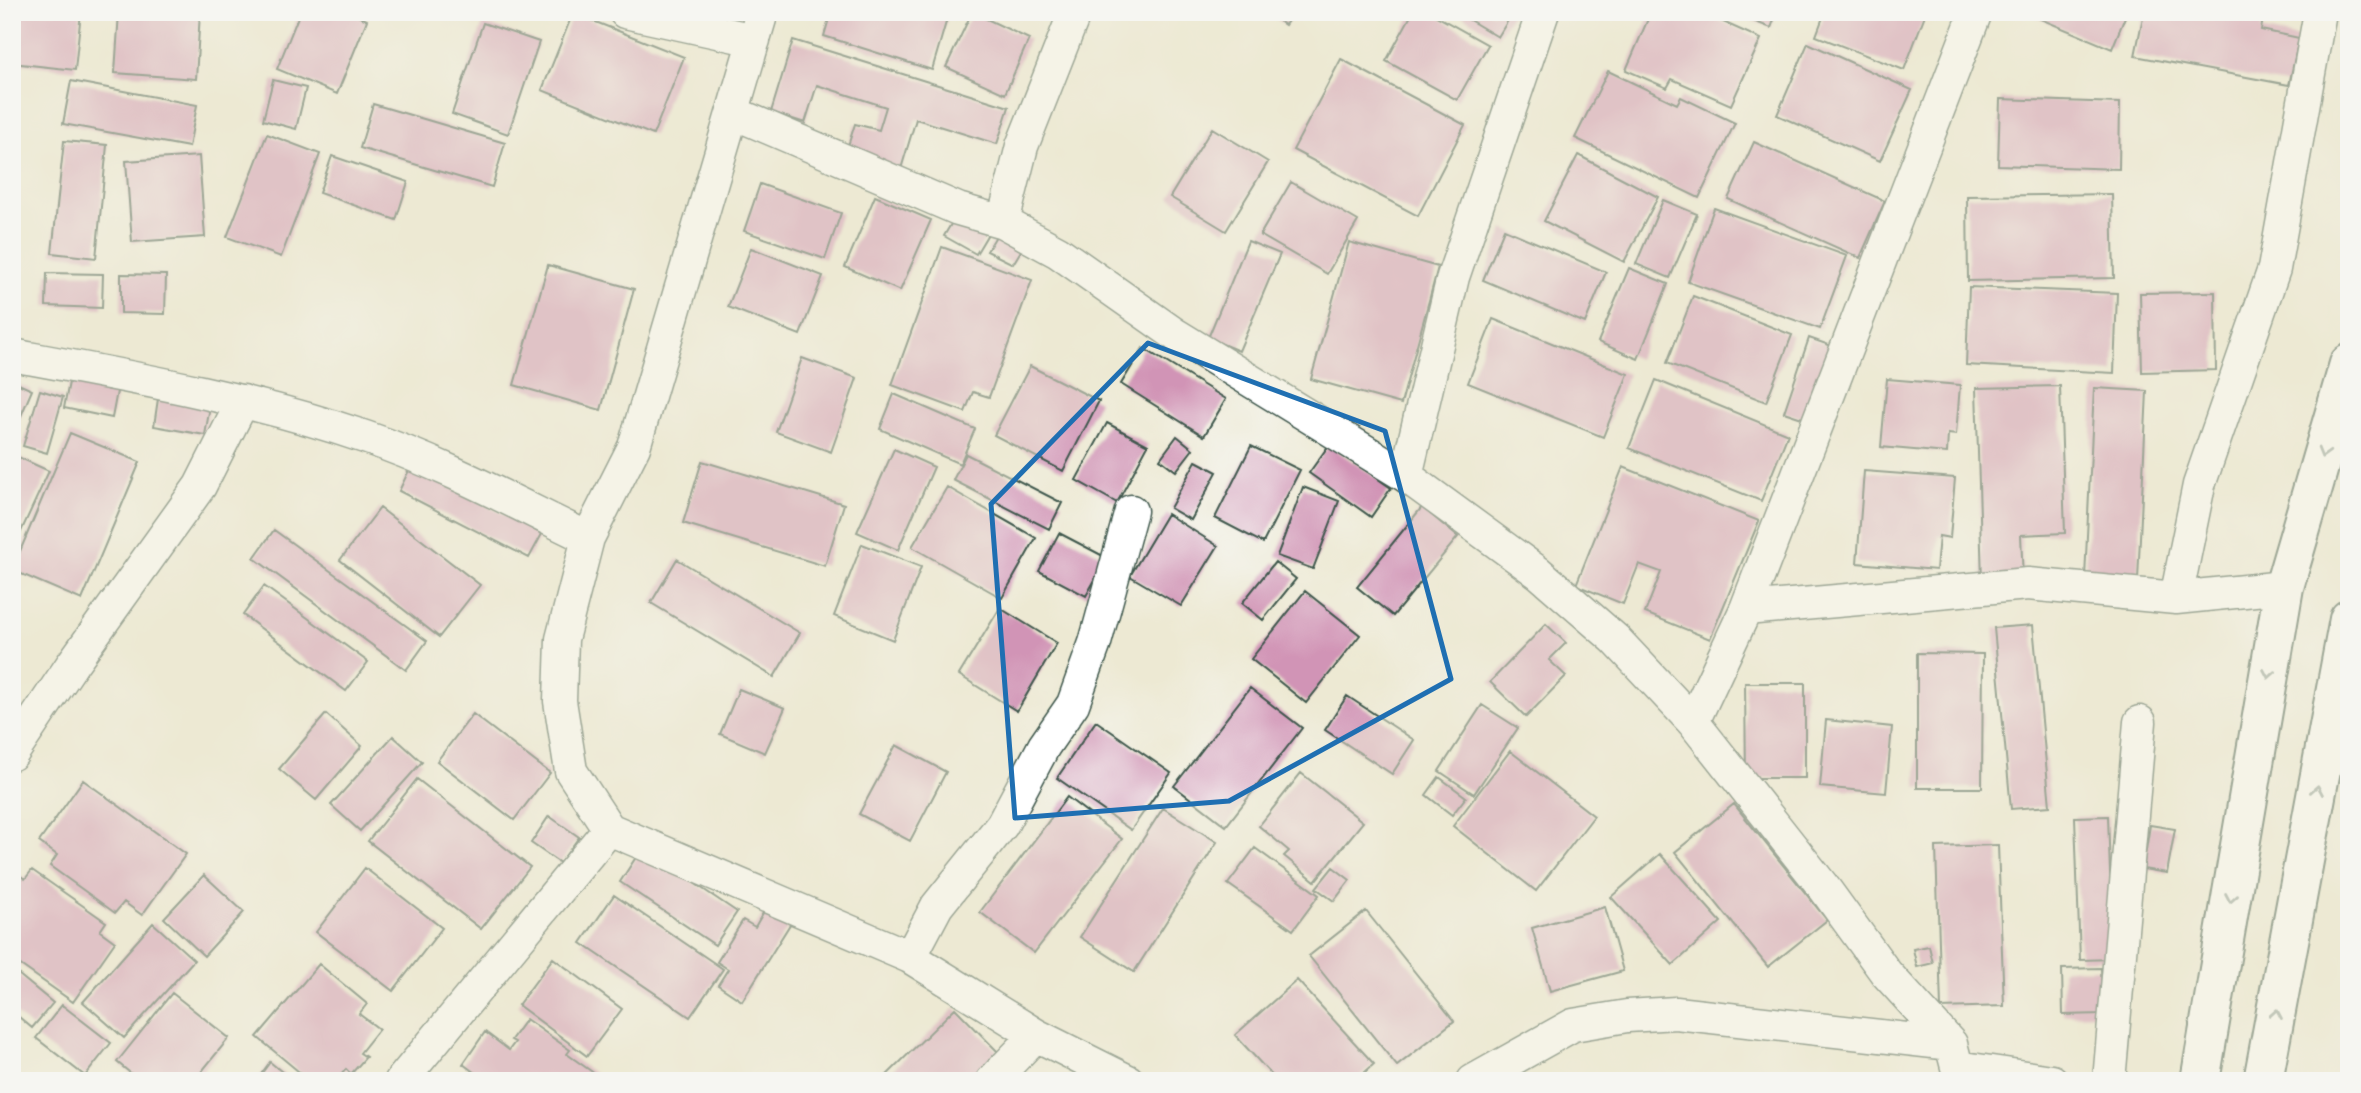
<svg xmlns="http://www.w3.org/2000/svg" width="2361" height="1093" viewBox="0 0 2361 1093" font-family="Itim,sans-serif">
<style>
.building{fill:#d194b6}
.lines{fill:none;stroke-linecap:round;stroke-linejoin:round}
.minor-casing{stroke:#3e574c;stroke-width:35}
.secondary-casing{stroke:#3e574c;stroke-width:42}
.minor{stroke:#fff;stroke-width:32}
.secondary{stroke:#fff;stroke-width:38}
.oneway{stroke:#8f9e9a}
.marked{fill:none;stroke:#1f6fb2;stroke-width:5;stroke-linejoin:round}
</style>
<rect width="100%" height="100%" fill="#f6f6f2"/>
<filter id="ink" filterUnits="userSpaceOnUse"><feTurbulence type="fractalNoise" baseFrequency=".0143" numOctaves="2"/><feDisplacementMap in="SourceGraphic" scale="14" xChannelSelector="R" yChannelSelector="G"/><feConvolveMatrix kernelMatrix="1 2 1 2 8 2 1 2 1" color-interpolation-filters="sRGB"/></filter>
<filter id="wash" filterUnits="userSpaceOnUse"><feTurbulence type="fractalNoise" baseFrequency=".00686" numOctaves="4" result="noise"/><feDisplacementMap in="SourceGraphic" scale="28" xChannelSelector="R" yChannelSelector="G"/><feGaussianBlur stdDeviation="1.57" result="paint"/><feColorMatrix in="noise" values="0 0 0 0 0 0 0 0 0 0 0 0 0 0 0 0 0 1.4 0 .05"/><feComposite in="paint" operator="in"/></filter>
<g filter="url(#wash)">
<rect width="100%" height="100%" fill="#ede9d3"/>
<g id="blocks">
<path class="building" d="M14,12H81L75,70L12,63Z
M119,12H200L196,79L115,73Z
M300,12H349L367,20L337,94L277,69Z
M831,12H949L932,70L824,36Z
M972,12L1029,39L1005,94L946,67Z
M1266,12H1294L1285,25Z
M1413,12H1429L1488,45L1457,100L1386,61Z
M1456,12H1513L1498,37Z
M1651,12H1701L1761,39L1731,105L1672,79L1667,88L1626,70Z
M1730,12H1777L1771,28Z
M1825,12H1926L1904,70L1816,36Z
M2040,12H2127L2112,49L2038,18Z
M2144,12H2264L2261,30L2299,38L2289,85L2135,56Z
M573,13L684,57L653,135L542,90Z
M483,23L539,42L508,134L452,114Z
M793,40L1009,107L997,144L916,119L901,169L846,152L855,124L879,130L886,107L817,85L805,123L771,112Z
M1808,43L1912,90L1880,161L1777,115Z
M1341,59L1465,125L1418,216L1293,150Z
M1608,71L1677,104L1681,97L1735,123L1699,198L1575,138Z
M273,80L306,88L296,129L263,120Z
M71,81L197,105L189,147L63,124Z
M2000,99L2120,103L2119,169L1998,165Z
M373,104L505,143L492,187L360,148Z
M1212,128L1268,162L1226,231L1170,197Z
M267,134L320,154L281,257L227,237Z
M64,141L107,145L96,258L52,253Z
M1754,142L1885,201L1860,258L1728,199Z
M1578,155L1658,197L1624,262L1544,221Z
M199,156L205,237L132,242L126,161Z
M332,156L408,182L396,220L319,193Z
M1291,182L1358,221L1327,274L1260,235Z
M760,184L841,213L825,259L744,231Z
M2112,194L2114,278L1968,281L1967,196Z
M875,196L931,220L900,291L845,267Z
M1663,200L1697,214L1670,278L1636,264Z
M1714,208L1847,256L1820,329L1688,282Z
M957,214L989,232L976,254L944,236Z
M1504,229L1606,272L1585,323L1483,280Z
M996,236L1022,249L1013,264L987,251Z
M1248,241L1280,254L1239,351L1208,338Z
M1349,242L1438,267L1401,404L1311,379Z
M942,247L1032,280L989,397L973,392L965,412L892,385Z
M751,248L823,276L800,335L728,307Z
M548,265L634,289L601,410L514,385Z
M1629,268L1668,284L1638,359L1598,342Z
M47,273L103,274L102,308L46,306Z
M121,274L166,275L165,314L121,313Z
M1969,287L2117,293L2114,373L1966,365Z
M2215,292L2216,370L2142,372L2140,293Z
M1693,296L1792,335L1766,402L1667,363Z
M1493,319L1628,374L1603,437L1468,383Z
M1809,338L1835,347L1811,421L1784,412Z
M1143,348L1226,399L1204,436L1121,384Z
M802,358L857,378L831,452L776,432Z
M1030,366L1099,401L1063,471L994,435Z
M70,377L118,386L112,418L64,408Z
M1887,379L1960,385L1956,435L1948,434L1947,453L1881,447Z
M1656,380L1788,434L1761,501L1629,448Z
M12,381L32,390L12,437Z
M2060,386L2065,533L2021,535L2023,580H1982L1976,388Z
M2094,388L2147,391L2138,580L2085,578Z
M40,390L63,397L47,453L23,446Z
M159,392L211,401L205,435L154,426Z
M894,394L975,429L960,464L880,429Z
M1107,423L1148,445L1117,503L1076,480Z
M70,433L140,462L82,600L12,570Z
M1177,436L1193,449L1176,471L1160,459Z
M1329,445L1391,488L1371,517L1309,473Z
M1251,446L1300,470L1263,543L1215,518Z
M894,449L934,467L898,550L857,532Z
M966,454L1062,503L1049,529L953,480Z
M16,456L49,471L12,551V465Z
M702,461L844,504L825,566L683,523Z
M1196,461L1217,472L1191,520L1170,508Z
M411,466L542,534L529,558L399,491Z
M1623,467L1759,521L1710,639L1645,613L1661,572L1639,564L1623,604L1576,585Z
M1864,471L1955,478L1950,538L1939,536L1936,570L1857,563Z
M947,487L1036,538L1002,598L912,547Z
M1303,487L1339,501L1313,569L1277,556Z
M1422,507L1458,537L1393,616L1357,587Z
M380,508L480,585L439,637L340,560Z
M1167,514L1218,546L1181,606L1130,576Z
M274,530L427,641L406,670L254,558Z
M1059,533L1107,558L1086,596L1039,571Z
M862,544L921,567L893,640L834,616Z
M677,559L800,633L774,677L651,603Z
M1275,562L1296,579L1263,620L1242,603Z
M264,586L368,662L346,691L243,615Z
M1305,591L1360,635L1306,703L1251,659Z
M1000,608L1057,643L1017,711L959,675Z
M1546,624L1566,643L1549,660L1566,676L1526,717L1490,682Z
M2033,625L2050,806L2011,809L1994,628Z
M1917,653L1983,654L1982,788H1917Z
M1745,683H1805V778H1746Z
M1250,688L1302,728L1226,826L1174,786Z
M739,689L785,708L765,753L720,734Z
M1347,696L1414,740L1392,774L1325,730Z
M1482,705L1518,728L1474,794L1439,771Z
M326,714L362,746L316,800L279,769Z
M473,714L550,773L514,820L437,761Z
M1826,720L1892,727L1886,793L1820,787Z
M1096,721L1171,773L1131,830L1057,778Z
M393,736L422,762L360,831L331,805Z
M896,745L946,772L910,841L859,814Z
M1510,751L1594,816L1536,891L1453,826Z
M1301,773L1363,822L1315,881L1284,856L1289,851L1259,826Z
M1439,777L1466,797L1452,815L1426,795Z
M417,779L530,867L481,929L368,841Z
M83,780L186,854L142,915L124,902L115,913L50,866L57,855L39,842Z
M1067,797L1122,839L1034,953L980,912Z
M1734,804L1827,920L1768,967L1675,852Z
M1163,808L1217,842L1134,972L1080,937Z
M549,816L579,837L560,863L531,843Z
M2108,816L2113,959L2080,960L2075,817Z
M2150,825L2175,829L2167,873L2143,869Z
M1998,845L2004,1006L1941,1008L1936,847Z
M642,848L737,912L715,945L620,882Z
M1255,848L1319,895L1293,930L1228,884Z
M1660,854L1721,922L1673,965L1611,897Z
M1333,867L1350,880L1334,901L1316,888Z
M365,868L442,928L393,991L316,932Z
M12,870L25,879L32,870L106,922L100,931L115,942L73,1002L12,959Z
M204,875L244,912L204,956L164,918Z
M614,895L723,969L690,1017L581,943Z
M767,906L792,921L742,1001L718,985L728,969L717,962L743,920L755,927Z
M1605,907L1623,971L1550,991L1532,928Z
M1366,911L1454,1021L1397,1066L1309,956Z
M153,923L194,960L124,1038L83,1002Z
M1929,946L1933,963L1917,967L1913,949Z
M553,958L622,1009L587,1056L518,1005Z
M319,964L367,1004L359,1014L379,1029L360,1053L366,1057L351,1074L346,1069L336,1081H310L257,1037Z
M2101,968L2103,1014L2063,1015L2062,969Z
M12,969L53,1003L32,1028L12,1011Z
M1297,980L1374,1064L1355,1081H1277L1235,1035Z
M172,993L229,1038L194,1081H140L117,1062Z
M62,1005L111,1043L85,1076L36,1038Z
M955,1008L1002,1056L977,1081H881Z
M526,1019L570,1050L567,1054L605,1081H486L463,1064L485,1032L509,1050L515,1042L511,1040Z
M270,1062L293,1081H256Z"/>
</g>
</g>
<g filter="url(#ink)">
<use href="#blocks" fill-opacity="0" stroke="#3e574c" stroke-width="2"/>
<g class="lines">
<defs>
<path id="minor" d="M625,12L754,40
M762,12L634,447L588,538L562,639L560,701L571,771L609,829L910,957L1036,1035L1128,1081
M734,113L958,209L1003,222L1058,252L1176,335L1406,476L1539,573L1615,639L1693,722L1825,889L1886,973L1951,1044L1957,1067L2052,1081
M1003,222L1022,146L1075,12
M12,355C131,377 251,398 365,437C442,463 515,503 588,538
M1406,476L1453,277L1543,12
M2176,598L2199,485L2274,269L2320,12
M1746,609L2028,584L2176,598L2284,587
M1693,722L1746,609L1976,12
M12,754L73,663L200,486L243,401
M910,957L937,906L1002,825L1044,746L1073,704L1095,643L1131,511
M401,1081L609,829
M992,1081L1036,1035
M1473,1081L1573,1025L1627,1016L1676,1013L1951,1044
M2109,1081L2140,722"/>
<path id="secondary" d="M2200,1081L2284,587L2349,364
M2263,1081L2349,619"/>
</defs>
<use href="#minor" class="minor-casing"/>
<use href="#secondary" class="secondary-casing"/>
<use href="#minor" class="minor"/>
<use href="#secondary" class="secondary"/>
</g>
<defs><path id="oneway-chevron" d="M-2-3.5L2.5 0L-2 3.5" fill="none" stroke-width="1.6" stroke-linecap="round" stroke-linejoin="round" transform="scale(1.75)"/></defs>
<g class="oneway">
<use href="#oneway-chevron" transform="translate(2323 453) rotate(106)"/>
<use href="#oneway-chevron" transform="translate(2269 674) rotate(100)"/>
<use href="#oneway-chevron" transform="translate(2317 790) rotate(-80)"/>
<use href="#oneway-chevron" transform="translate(2231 898) rotate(100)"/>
<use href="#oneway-chevron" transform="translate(2276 1014) rotate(-80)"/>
</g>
</g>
<path d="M0 0H2361V1093H0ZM1148,343L1385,431L1451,679L1229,801L1015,818L991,504Z" fill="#ede9d3" fill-opacity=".55" fill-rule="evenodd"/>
<path class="marked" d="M1148,343L1385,431L1451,679L1229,801L1015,818L991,504Z"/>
<rect width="2361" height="1093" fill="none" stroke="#f6f6f2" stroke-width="42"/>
</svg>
